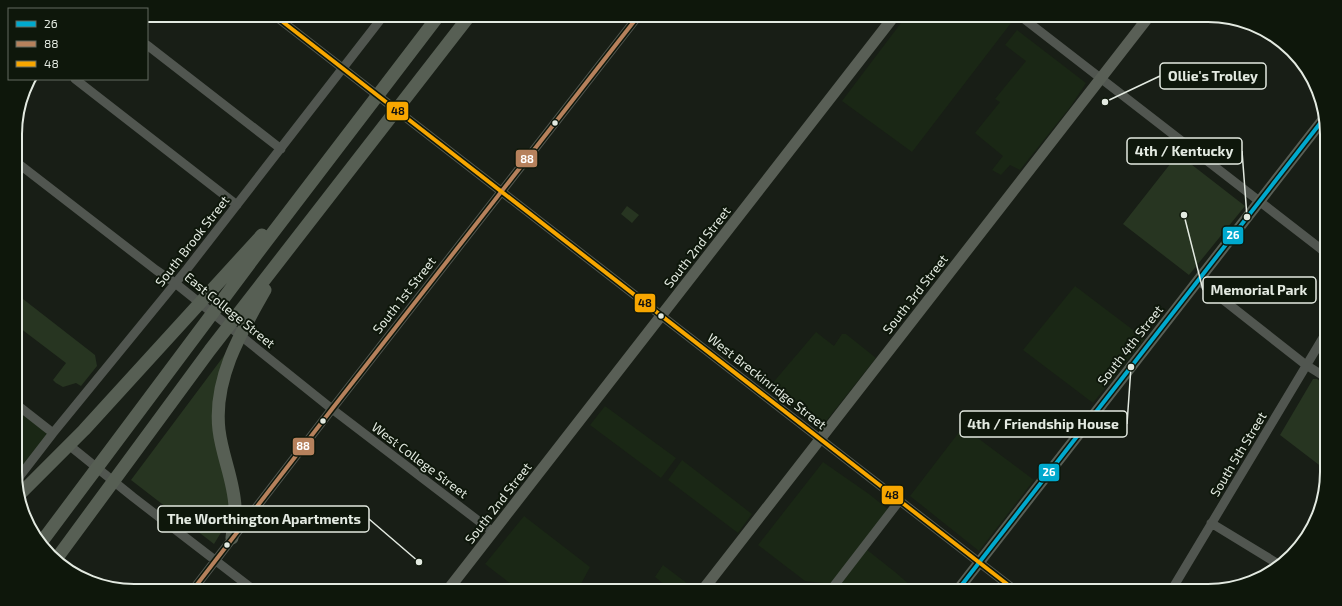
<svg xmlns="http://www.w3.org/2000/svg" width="1342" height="606" viewBox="0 0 1342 606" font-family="'Exo 2',sans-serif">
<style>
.built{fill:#1a2715}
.green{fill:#273521}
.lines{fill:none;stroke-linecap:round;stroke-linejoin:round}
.minor{stroke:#515650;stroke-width:9}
.major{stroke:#595f56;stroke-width:11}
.highway{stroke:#575f54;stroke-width:13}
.bus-1-casing{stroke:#0e170b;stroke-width:7}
.bus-2-casing{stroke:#0e170b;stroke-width:7}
.bus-3-casing{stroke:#0e170b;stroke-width:7}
.bus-1{stroke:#00a9ce;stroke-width:4}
.bus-2{stroke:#b6815c;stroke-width:4}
.bus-3{stroke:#f7a600;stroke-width:4}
.bus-dot{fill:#e3eae1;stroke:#0e170b;stroke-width:1.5}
.labels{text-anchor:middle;stroke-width:4;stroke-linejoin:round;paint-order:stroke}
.street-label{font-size:13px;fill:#e3eae1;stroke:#0e170b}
.rim{fill:none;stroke:#e3eae1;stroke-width:2}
.leader{fill:none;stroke:#e3eae1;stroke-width:1.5}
.callout-dot{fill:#e3eae1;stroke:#0e170b;stroke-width:1.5}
.callout{fill:#0e170b;stroke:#e3eae1;stroke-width:1.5}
.callout-label{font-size:14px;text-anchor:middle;font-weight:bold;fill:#e3eae1}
.line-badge{stroke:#0e170b;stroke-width:1.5}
.badge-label{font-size:11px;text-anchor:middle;font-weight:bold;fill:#fff}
.pale-badge-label{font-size:11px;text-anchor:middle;font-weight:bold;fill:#111}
</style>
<rect width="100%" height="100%" fill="#181e16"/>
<path class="built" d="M907,15H1001L1011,23L912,152L842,101Z
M1017,30L1086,83L1071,106L1020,170L1010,165L1001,175L992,170L1003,156L975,133L1000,102L995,99L1026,61L1005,45Z
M1075,286L1145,339L1093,403L1023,350Z
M816,332L834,346L842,334H846L876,358L823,425L771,385Z
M16,404L53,433L16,481Z
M605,406L676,458L661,478L590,425Z
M963,427L1034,480L979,551L910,496Z
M682,460L752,514L738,533L668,480Z
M823,462L869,494L889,510L831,584L805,581L758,545Z
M524,516L590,567L581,584L576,591H520L485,564Z
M866,549L895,572L917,591H834Z
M663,565L692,587L689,591H672L655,577Z"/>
<path class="green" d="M1178,154L1245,206L1189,275L1123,224Z
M627,206L639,215L632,223L621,214Z
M23,299L95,355L97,366L81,386L76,383L63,387L56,383L53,380L66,363L16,325V309Z
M232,345L221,365L230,507L225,526L214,544L131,480Z
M1313,379H1317L1327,386V471L1280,435Z"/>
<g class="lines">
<path class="minor" d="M274,15L1016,591
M1019,15L1321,249L1326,254
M147,45L281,149
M75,79L237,205
M15,161L156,270L175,283L332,409L493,532
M1198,280L1306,365L1327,378
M16,404L53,433
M70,446L133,497L255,591
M16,481L53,433L187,269L384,15
M1211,523L1280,565
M192,591L332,409L639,15
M830,591L900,500
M1171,591L1327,331"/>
<path class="major" d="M447,591L895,15
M702,591L1150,15
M957,591L1325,117"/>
<path class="highway" d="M19,495L84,430L262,235
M232,538C233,528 235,517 235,507C234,481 222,456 219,430C213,379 241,332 265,290
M40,544L265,243L439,15
M57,558L210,350L470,15"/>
<defs>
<path id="bus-1" d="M957,591L1325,117"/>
<path id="bus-2" d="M192,591L332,409L639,15"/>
<path id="bus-3" d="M274,15L1016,591"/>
</defs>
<use href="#bus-1" class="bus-1-casing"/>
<use href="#bus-2" class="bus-2-casing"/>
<use href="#bus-3" class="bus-3-casing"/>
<use href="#bus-1" class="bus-1"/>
<use href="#bus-2" class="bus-2"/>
<use href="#bus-3" class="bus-3"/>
</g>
<g class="bus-dot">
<circle cx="555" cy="123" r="3.5"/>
<circle cx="661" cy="316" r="3.5"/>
<circle cx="323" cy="421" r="3.5"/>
<circle cx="227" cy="545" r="3.5"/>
</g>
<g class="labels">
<g class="street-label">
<text transform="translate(192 241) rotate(-52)" y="5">South Brook Street</text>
<text transform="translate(697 247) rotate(-52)" y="5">South 2nd Street</text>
<text transform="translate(915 294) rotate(-52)" y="5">South 3rd Street</text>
<text transform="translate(404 295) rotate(-52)" y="5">South 1st Street</text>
<text transform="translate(230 310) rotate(39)" y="5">East College Street</text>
<text transform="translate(1130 345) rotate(-52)" y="5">South 4th Street</text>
<text transform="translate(767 381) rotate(38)" y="5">West Breckinridge Street</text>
<text transform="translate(1238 454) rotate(-59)" y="5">South 5th Street</text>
<text transform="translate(420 460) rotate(37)" y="5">West College Street</text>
<text transform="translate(498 503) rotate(-52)" y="5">South 2nd Street</text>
</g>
</g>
<path d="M0 0H1342V606H0ZM134 22H1208A112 112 0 0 1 1320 134V472A112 112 0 0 1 1208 584H134A112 112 0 0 1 22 472V134A112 112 0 0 1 134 22Z" fill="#0e170b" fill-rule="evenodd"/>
<path class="rim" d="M134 22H1208A112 112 0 0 1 1320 134V472A112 112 0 0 1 1208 584H134A112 112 0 0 1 22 472V134A112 112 0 0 1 134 22Z"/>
<path class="leader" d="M1105 102L1160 76M1247 217L1242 151M1184 215L1203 290M1131 367L1127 424M419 562L369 519"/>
<g class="callout-dot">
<circle cx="1105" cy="102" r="4"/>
<circle cx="1247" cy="217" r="4"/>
<circle cx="1184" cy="215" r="4"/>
<circle cx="1131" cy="367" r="4"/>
<circle cx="419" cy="562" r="4"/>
</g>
<g class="callout">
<rect x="1160" y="63" width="106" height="26" rx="4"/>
<rect x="1127" y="138" width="115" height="26" rx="4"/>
<rect x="1203" y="277" width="113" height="26" rx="4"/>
<rect x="960" y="411" width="167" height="26" rx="4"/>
<rect x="158" y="506" width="211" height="26" rx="4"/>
</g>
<g class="callout-label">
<text x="1213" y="81">Ollie's Trolley</text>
<text x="1184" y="156">4th / Kentucky</text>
<text x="1259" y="295">Memorial Park</text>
<text x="1043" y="429">4th / Friendship House</text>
<text x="264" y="524">The Worthington Apartments</text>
</g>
<g class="line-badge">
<rect x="386" y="101" width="23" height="20" rx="4" fill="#f7a600"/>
<rect x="515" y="149" width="23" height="19" rx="4" fill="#b6815c"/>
<rect x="1222" y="226" width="22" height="19" rx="4" fill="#00a9ce"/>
<rect x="634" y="293" width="22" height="20" rx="4" fill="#f7a600"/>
<rect x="292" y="437" width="23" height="19" rx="4" fill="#b6815c"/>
<rect x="1038" y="463" width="22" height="19" rx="4" fill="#00a9ce"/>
<rect x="881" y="485" width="23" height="20" rx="4" fill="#f7a600"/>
</g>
<g class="badge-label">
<text x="527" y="163">88</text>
<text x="1233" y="239">26</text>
<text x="303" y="450">88</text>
<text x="1049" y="476">26</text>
</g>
<g class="pale-badge-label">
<text x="398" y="115">48</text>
<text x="645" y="307">48</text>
<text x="892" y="499">48</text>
</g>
<rect x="8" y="8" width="140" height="72" fill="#0e170b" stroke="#636b61"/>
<rect x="16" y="21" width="20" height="6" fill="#00a9ce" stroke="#636b61"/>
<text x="44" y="28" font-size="12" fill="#e3eae1">26</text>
<rect x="16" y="41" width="20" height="6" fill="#b6815c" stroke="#636b61"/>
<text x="44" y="48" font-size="12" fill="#e3eae1">88</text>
<rect x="16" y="61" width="20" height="6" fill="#f7a600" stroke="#636b61"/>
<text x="44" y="68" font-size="12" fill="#e3eae1">48</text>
</svg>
